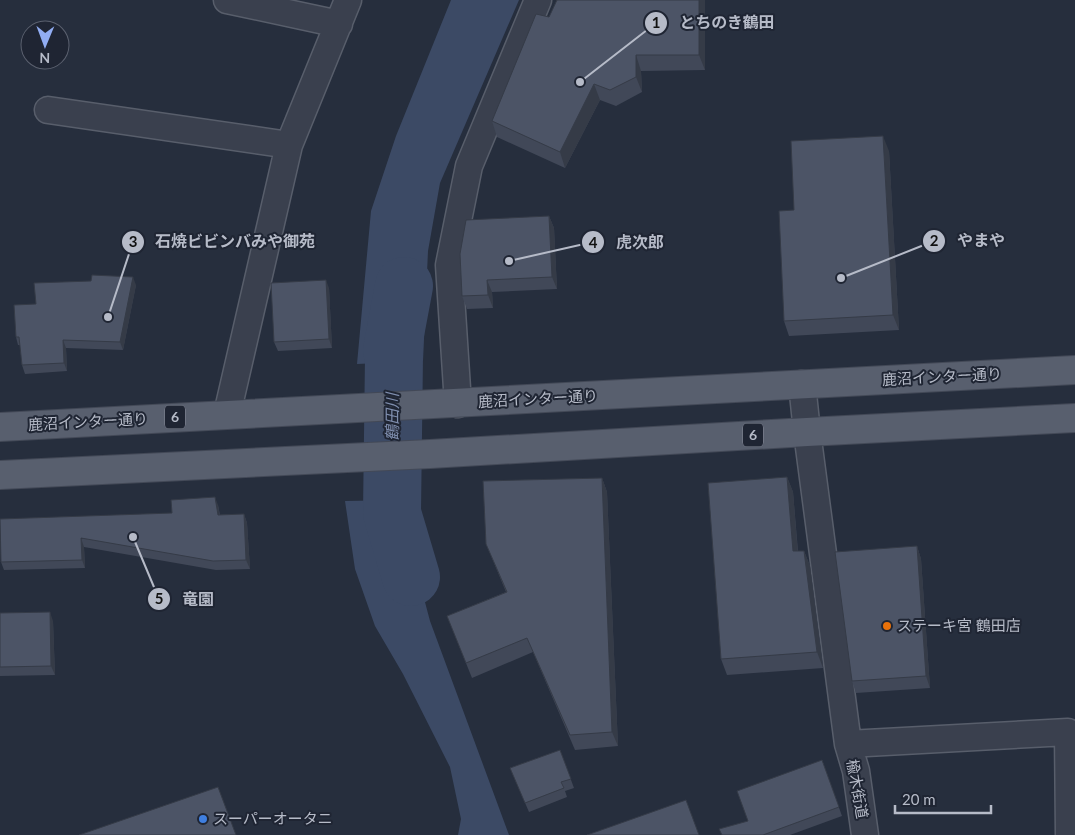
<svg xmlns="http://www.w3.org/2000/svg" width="1075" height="835" viewBox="0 0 1075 835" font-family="Lato,'Noto Sans JP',sans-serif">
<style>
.water{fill:#3c4a65}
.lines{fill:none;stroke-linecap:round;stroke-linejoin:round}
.river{stroke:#3c4a65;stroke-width:58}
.minor-casing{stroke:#585e6b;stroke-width:29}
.primary-casing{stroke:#434957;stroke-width:30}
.minor{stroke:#3a404e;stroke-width:26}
.primary{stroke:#585f6e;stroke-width:28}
.wall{fill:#414858}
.shaded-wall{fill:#353b47}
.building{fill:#4c5466;stroke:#353b47}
.food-dot{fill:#e8710a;stroke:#1f2533;stroke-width:2}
.shop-dot{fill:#3f7fe0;stroke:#1f2533;stroke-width:2}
.labels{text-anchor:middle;stroke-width:4;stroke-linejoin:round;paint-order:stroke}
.shield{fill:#1f2533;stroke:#898e9b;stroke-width:1}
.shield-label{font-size:14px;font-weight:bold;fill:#b6bbc8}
.street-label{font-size:15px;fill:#b6bbc8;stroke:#1f2533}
.poi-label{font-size:15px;fill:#b6bbc8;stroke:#1f2533;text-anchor:start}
.water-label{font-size:16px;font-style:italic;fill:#7f8eae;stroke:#1f2533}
.leader{fill:none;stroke:#b6bbc8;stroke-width:2}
.callout-dot{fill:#b6bbc8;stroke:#1f2533;stroke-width:2}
.mark-label{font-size:15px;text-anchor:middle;font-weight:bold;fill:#111}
.callout-label{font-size:16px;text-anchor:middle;font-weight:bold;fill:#b6bbc8;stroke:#1f2533;stroke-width:4;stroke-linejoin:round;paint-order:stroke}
</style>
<rect width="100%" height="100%" fill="#262e3d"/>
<path class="water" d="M451,0H519L440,183L428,251L423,361L357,364L371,211L396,136Z
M401,500L408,538L430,621L509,835H458L461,819L450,767L403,674L375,626L355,569L345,501Z"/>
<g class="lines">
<path class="river" d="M404,286L392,350L394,356L392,513L411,577"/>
<defs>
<path id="minor" d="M227,0L339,24
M48,110L289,145
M802,384L807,432L848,744L856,771L865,835
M458,404L449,265L469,166L538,0
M227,414L289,145L348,0
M848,744L1068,732L1069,835"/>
<path id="primary" d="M0,427L1075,370
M0,475L430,454L807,432L1075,418"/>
</defs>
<use href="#minor" class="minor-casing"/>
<use href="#primary" class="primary-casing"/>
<use href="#minor" class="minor"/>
<use href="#primary" class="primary"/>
</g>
<path class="wall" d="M705,0V70L641,71L642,92L616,106L600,100L565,168L497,137L492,121L549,17Z
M889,151L899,330L789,336L784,321L794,210Z
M549,216L554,228L557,289L492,292L493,308L467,309L462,296Z
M136,285L123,350L66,348L67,371L25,374L22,365L20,345H18L16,337Z
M329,288L332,348L278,351L274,342Z
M787,477L793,492L798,551H804L810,566L823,668L727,675L721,659Z
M602,478L607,492L618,746L575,750L533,652L472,678L447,616L506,592L492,558L486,544Z
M218,505L220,515L244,514L247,523L250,569L216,570L84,547L85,568L4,570L1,562L172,513Z
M917,546L921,559L930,688L856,693L852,681Z
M0,613L53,621L55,675L0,676Z
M560,750L574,788L565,791L567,797L529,812L510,768Z
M822,760L842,816L790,835H722L748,821Z"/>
<path class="shaded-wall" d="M699,0H705V70L699,55Z
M636,55L641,71L642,92L636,77Z
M594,84L600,100L565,168L560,152Z
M883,136L889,151L899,330L893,315Z
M549,216L554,228L557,289L552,277Z
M133,277L136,285L123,350L120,342Z
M326,280L329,288L332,348L329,339Z
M487,280L492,292L493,308L488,295Z
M63,340L66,348L67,371L64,363Z
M787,477L793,492L799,567L793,551Z
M602,478L607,492L618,746L612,732Z
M215,497L218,505L221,524L218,515Z
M244,514L247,523L250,569L246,560Z
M81,538L84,547L85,568L82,560Z
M917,546L921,559L930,688L926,676Z
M804,551L810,566L823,668L817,652Z
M50,612L53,621L55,675L51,666Z"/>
<path class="building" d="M557,0H699V55H636V77L610,90L594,84L560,152L492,121L536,14L549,17Z
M883,136L893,315L784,321L779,211L794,210L791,141Z
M549,216L552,277L487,280L488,295L462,296L460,254L466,220Z
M92,275L133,277L120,342L63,340L64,363L22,365L19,337H16L14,305L36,304L34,283L91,281Z
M326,280L329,339L274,342L271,283Z
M787,477L793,551H804L817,652L721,659L708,483Z
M602,478L612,732L570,735L527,638L466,663L447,616L507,592L486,544L483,481Z
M215,497L218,515L244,514L246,560L213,561L81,538L82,560L1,562L0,519L172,513L171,500Z
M917,546L926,676L852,681L835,552Z
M50,612L51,666L0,667V613Z
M560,750L571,779L561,782L564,788L525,803L510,768Z
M822,760L839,807L763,835H722L719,829L748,821L737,791Z
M218,787L236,835H79Z
M686,800L699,835H587Z"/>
<circle class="food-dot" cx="887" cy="626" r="5"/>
<circle class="shop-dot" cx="203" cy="819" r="5"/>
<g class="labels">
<g class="shield">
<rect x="165" y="405.5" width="20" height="23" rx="4"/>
<rect x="743" y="423.5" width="20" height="23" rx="4"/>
</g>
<g class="shield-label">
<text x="175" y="422">6</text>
<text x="753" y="440">6</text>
</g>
<g class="street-label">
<text transform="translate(942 377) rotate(-3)" y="5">鹿沼インター通り</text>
<text transform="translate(538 399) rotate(-3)" y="5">鹿沼インター通り</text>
<text transform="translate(88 422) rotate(-3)" y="5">鹿沼インター通り</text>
<text transform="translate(857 789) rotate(80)" y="5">楡木街道</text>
</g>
<g class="poi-label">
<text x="897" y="631">ステーキ宮 鶴田店</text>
<text x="213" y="824">スーパーオータニ</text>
</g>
<g class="water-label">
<text transform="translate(392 417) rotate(-90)" y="6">鶴田川</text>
</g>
</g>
<path class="leader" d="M580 82L656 23M841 278L934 241M108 317L133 242M509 261L593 242M133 537L159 599"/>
<g class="callout-dot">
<circle cx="580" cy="82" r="5"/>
<circle cx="841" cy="278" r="5"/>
<circle cx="108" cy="317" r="5"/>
<circle cx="509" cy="261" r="5"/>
<circle cx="133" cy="537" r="5"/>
<circle cx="656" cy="23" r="12"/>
<circle cx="934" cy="241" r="12"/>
<circle cx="133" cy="242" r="12"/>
<circle cx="593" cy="242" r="12"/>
<circle cx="159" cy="599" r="12"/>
</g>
<g class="mark-label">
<text x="656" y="28">1</text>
<text x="934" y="246">2</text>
<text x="133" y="247">3</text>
<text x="593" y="248">4</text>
<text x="159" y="604">5</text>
</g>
<g class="callout-label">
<text x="727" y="28">とちのき鶴田</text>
<text x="981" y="246">やまや</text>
<text x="235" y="247">石焼ビビンバみや御苑</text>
<text x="640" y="248">虎次郎</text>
<text x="198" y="605">竜園</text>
</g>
<g transform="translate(45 45) rotate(181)"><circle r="24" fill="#1f2533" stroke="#5b616f"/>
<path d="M0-4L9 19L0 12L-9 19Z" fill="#91adf3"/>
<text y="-8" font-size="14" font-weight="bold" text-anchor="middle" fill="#b6bbc8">N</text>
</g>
<path d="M895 805v8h96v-8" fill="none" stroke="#b6bbc8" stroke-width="2.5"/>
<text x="902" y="805" font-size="15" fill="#b6bbc8" stroke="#1f2533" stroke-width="4" paint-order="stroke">20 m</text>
</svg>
